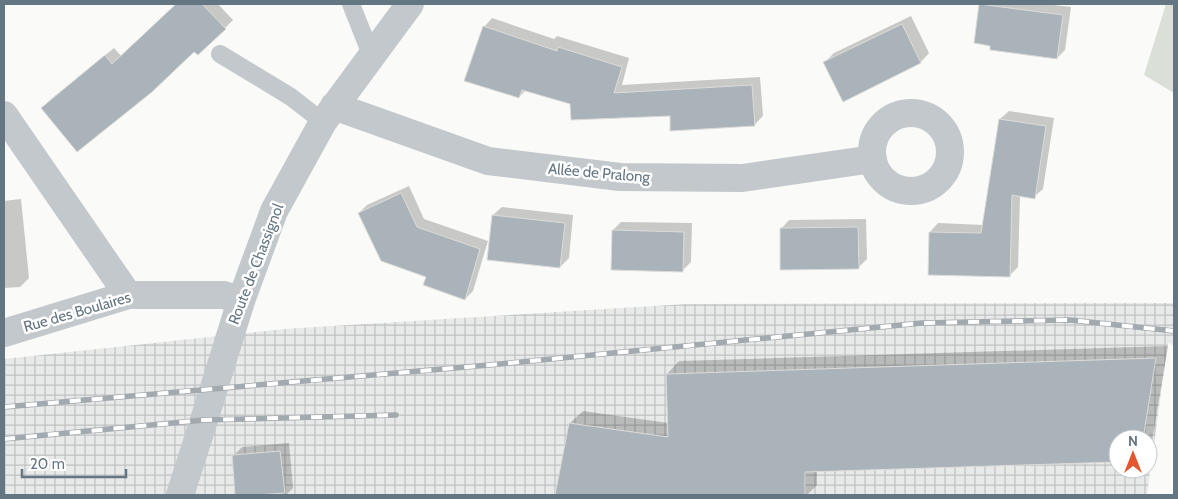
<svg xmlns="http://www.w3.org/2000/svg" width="1178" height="499" viewBox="0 0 1178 499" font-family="Cabin,sans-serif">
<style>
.industrial{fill:url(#industrial-grid);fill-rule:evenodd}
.green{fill:#dadfd7}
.shadow{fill:#0003}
.building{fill:#aab3b9;stroke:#dcdcda}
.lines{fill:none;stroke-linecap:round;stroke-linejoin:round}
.service{stroke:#c3c8cc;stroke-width:18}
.minor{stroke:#c3c8cc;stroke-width:28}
.rail-casing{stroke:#a2aab0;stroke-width:5.5}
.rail{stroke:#fff;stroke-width:4;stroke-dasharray:11;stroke-linecap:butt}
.labels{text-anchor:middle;stroke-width:5;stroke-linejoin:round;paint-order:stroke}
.street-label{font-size:15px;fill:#657683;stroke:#fff}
</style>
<defs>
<pattern id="industrial-grid" width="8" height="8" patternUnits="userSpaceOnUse" patternTransform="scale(1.25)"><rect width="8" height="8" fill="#e8e9e9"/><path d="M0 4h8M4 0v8" fill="none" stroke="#c0c1c2"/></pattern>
</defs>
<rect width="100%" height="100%" fill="#fafaf8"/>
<path class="industrial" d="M1174,303V345L1168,343L1147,495H4V359L284,329L686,304ZM1118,439H1148V469H1118Z"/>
<path class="green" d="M1166,4H1174V93L1144,75Z"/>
<path class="shadow" d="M177,4H218L233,20L225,28L194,50L43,108L51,99L114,48L121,56Z
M981,4H1045L1071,7L1065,50L1057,58L980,5Z
M911,16L929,53L921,62L844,100L825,62L834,53Z
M492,18L554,39L557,36L629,58L622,85L760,77L763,116L754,125L572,103L526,90L519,97L484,27Z
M1009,111L1054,118L1043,189L1034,197L1020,195L1018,267L1009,276L930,232L938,223L984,225L1000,119Z
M409,186L424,219L488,241L473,291L465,299L428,276L359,213L367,205Z
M21,199L29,278L20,287L4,288V201Z
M502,207L573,215L569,258L560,267L493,215Z
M866,219L867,259L858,268L781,229L789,220Z
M621,222L692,223L691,262L683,270L613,230Z
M1168,346L1151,448L1148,451V439H1118V461L817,470V485L807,495H556L570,423L583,411L668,423L667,374L679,361Z
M289,443L293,488L286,495H236L233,456L242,447Z"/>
<path class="building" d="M176,4H202L226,29L198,55L194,52L152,92L77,152L41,108L105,55L112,64Z
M979,4L1063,15L1057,59L990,50V46L974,43Z
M902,24L921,63L843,102L823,62Z
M483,26L557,51L558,47L622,67L614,93L752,85L755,126L670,131V116L571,120L570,104L522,90L519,98L464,81Z
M999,119L1046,126L1035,199L1012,195L1010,277L928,275L929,232L981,233Z
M401,193L417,227L480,249L465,300L423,285L426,277L381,261L358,213Z
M492,215L565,223L560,268L487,260Z
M858,227L859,269L780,270V228Z
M612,230L684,232L683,272L611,270Z
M1156,358L1143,439H1118V462L805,472V495H555L569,423L668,437L666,374Z
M280,451L285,493L255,495H235L232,455Z"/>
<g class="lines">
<path class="service" d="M351,4L372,57
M220,54L291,97L323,122"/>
<path class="minor" d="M334,106L488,161L620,177L742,178L873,159
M872 152a39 39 0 1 1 78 0a39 39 0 1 1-78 0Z
M4,115L128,295
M4,333L128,295H224L241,301
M180,495L204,420L241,301L274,211L323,122L410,4"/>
<defs>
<path id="rail" d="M4,407L489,365L922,323L1070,320L1174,331
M4,439L204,420L396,415"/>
</defs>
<use href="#rail" class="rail-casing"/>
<use href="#rail" class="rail"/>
</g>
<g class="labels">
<g class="street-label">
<text transform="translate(599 173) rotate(5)" y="5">Allée de Pralong</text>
<text transform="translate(256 264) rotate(-69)" y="5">Route de Chassignol</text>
<text transform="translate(77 312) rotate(-16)" y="5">Rue des Boulaires</text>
</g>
</g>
<rect width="1178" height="499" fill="none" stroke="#657683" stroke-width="10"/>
<g transform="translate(1133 454)"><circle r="24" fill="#ffffff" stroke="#c1c8cd"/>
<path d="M0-4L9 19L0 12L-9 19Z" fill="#e4572e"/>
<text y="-8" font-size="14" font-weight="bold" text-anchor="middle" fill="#657683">N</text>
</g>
<path d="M22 469v8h104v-8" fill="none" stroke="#657683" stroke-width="2.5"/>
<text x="30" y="469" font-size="15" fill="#657683" stroke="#ffffff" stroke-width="4" paint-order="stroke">20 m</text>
</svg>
